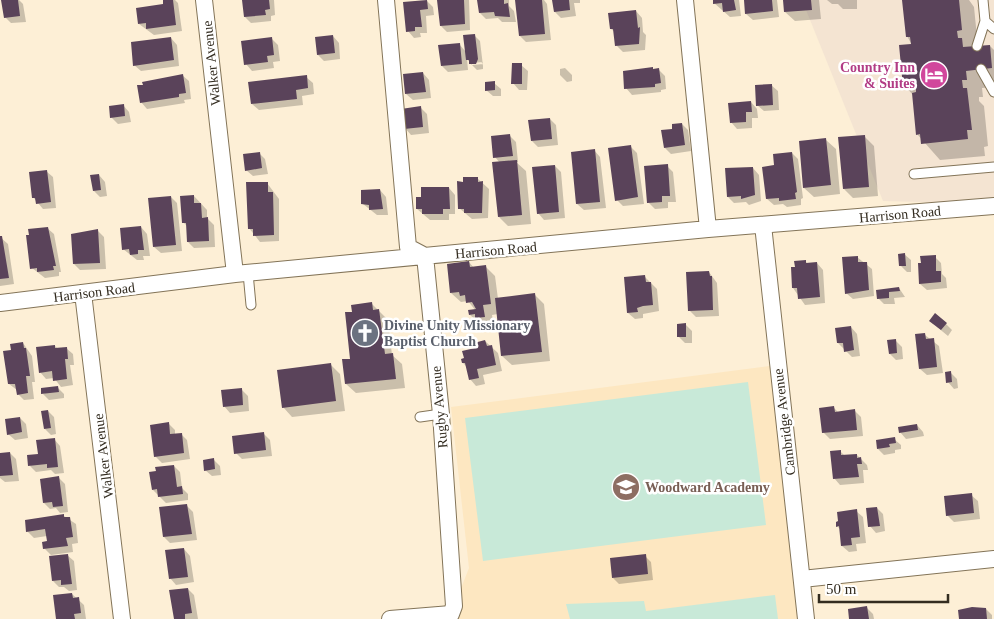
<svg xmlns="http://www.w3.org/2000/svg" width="994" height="619" viewBox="0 0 994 619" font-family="Georgia,serif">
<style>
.commercial{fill:#f4e4d2}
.built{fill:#fde7c1}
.green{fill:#c8e9d8}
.shadow{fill:#0003}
.building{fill:#5a435a}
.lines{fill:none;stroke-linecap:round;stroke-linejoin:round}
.lane-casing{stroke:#837458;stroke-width:11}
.street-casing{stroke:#837458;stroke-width:18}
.lane{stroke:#fff;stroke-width:9}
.street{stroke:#fff;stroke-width:16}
.labels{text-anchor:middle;stroke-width:5;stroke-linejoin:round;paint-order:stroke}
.street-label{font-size:14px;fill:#332c20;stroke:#fff}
.hotel-label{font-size:14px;font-weight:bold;fill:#b23c85;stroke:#fff;text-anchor:end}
.worship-label{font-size:14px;font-weight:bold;fill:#5b616d;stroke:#fff;text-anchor:start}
.education-label{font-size:14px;font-weight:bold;fill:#785e54;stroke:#fff;text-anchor:start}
</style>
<rect width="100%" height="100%" fill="#fdefd6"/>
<path class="commercial" d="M802,0H994V204L883,201Z"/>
<path class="built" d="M777,365L806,619H408L454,606L469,568L451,407Z"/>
<path class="green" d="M748,382L766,525L483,561L465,418Z
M775,595L778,619H570L566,604L644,601L646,611Z"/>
<path class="shadow" d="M3,0H19L23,4L26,22L11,23L5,17Z
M164,0H175L178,3L182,31L154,35L139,24L165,5Z
M243,0H274L275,15L271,16V21L251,23L245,17Z
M439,0H469L470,30L447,32L441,26Z
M479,0H509V6L514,11L516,22H502L498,18L486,19L480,13Z
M516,0H544L547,4L551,40L526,42L520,36Z
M553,0H580V3H574L576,16L561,18L555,12Z
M714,0H739L741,16L730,17L714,3Z
M745,0H777L779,17L753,20L746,14Z
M784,0H819L821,19L795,21L785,12Z
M827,0H857V9H843L838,4H832Z
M903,0H969L974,7L978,47L990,46L994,50V87L982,88L983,97H979V101L984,106L988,146L984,147L985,156L940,160L917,134L913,95L905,86L912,45L907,36Z
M427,1L433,7L434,15L426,16L427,33H420L421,37L414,38L408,31L405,3Z
M636,11L642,18L643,32L646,35L645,50L623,52L617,46L615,32L611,29Z
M474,35L480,41L483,66V69L477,70L472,65L483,64V62L472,63V65L467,59L468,70L448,72L442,66L459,44L466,52Z
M333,36L339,43L340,59L324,61L318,55Z
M171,38L177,45L179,66L141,71L134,65Z
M271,38L278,45L280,61L273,62L274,68L252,71L246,64Z
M521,65L528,71L527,90H519L513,83Z
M565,68L572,75V81L567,82L560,75V69Z
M658,69L665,76L666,89L661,90V92L632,95L626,88Z
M423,73L429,80L431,98L413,100L406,94Z
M182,75L189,81L191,99L184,100L185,103L147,109L141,102Z
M306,77L313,83L314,94L302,96L303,105L259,110L252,104Z
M494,83L501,89V96H493L486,90Z
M771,85L778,91L779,110L764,111L757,105Z
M751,102L757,109L758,118H752V128L737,129L731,122Z
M123,105L129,112L131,122L118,124L111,117Z
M421,108L427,114L429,133L411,135L405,128Z
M550,119L556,125L558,145L538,147L532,141Z
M682,124L688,130L691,151L671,154L665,148L674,130Z
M510,136L516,142L518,162H516L526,171L531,224L508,226L499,217L500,163L495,157Z
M864,136L874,146L878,196L853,198L844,189Z
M826,140L836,149L840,194L814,197L804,188Z
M630,146L637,153L644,204L623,206L617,200Z
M594,150L600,157L606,208L584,210L577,204Z
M259,153L265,159L268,174L253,176L246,170Z
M792,153L798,159L803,198L801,199V205L787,207L783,204L774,205L767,199L776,166Z
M555,166L561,172L565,218L544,220L538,213Z
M667,166L673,172L676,202H668V208L655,209L648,202Z
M753,168L759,175L761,201L749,205L746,202L734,203L728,197Z
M46,171L53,177L56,208L43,209L33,197Z
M99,175L105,182L107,196L100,197L94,191Z
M477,178L489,189L488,218L472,219L459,208L465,183Z
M267,183L279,199V241L260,242L249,228Z
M449,188L455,195V214H449V220H430L417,209L423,198Z
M380,190L386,197L388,215H377L363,204Z
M194,196L207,210V218L214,225L215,247L194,248L188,242L187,226L183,222Z
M171,197L177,203L182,251L161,253L154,247Z
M141,227L147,234L150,256H143L144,260H137L123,249Z
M47,228L54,234L61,272H59V276L45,278L32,268Z
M98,231L104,237L106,269L80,270L74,264Z
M0,237L8,244L14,284L0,286Z
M904,254L911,260V272H907L901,266Z
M857,257L872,269L874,296L853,299L846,293Z
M935,257L941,263L942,274L946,278L947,288L927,290L920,284L922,264Z
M469,262L474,268L485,266L495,276L498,299L535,295L544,304L550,361L512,365L502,356L498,314L492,315L494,326L486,327L480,324L470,315L476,311L468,301L461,302L451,293Z
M806,262L808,264L817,263L823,270L825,303L805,305L793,288L796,268Z
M709,272L717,283L719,316L696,317L690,311Z
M644,276L657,289L659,311L643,314V318L635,319L628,313Z
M899,288L905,297L894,298L895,304H884L878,298V291Z
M371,303L388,320L392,355L402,364L405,388L356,393L346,384L352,360L353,313Z
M946,324L952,330L948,336L937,327Z
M686,325L692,331V343H685L678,336Z
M851,327L857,334L860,356L852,357L838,343Z
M925,335L939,346L943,373L927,375L920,369Z
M485,341L498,353L502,371L483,375L485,384L476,386L470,379L467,367L463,363Z
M896,341L902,347L903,359L896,360L890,354Z
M23,343L32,356L35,382H32L34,399L24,400L18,394L17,390L9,384L12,351Z
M55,346L58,349L66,348L73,354L74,365H70L73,385L61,387L54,378L46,379L40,372Z
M331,365L340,374L345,411L292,417L283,407Z
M950,372L957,379L958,388L954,389L948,382Z
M58,388L64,394V398L49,400L43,394Z
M241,389L248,396L249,411L230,413L224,406Z
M834,408L839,413L855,411L861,417L863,436L830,439L823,432Z
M48,411L54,417L56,434L51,435L45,429Z
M20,418L26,424L28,438L15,440L8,434Z
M169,424L175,430V435L181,434L187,440L190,459L162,463L155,456Z
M917,425L923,432L924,436L906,439L900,432Z
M263,433L270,440L272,456L242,459L236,453Z
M54,439L60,446L64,473L55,474L51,470L36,472L30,466Z
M894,439L901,445V449L895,450V453L884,455L878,449Z
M840,451L845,456L857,455L867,465L868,470H863L864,483L840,485L834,478Z
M10,453L16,459L19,481L5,482L0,478V454Z
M214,460L220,466L221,475L212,476L205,470Z
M174,466L180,472L182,488L188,494V500L166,503L153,490Z
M59,478L65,484L68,512L60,513L56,508L50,509L44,503Z
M971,495L978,501L980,519L954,522L947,515Z
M187,506L193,512L197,540L170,543L164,537L160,508Z
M877,508L883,514L885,531L876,533L870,526Z
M856,511L863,517L866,543L856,544L857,551L849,552L842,546L840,529L837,526Z
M64,516L76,524L78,543L72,544L73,552L51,555L44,548L48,542L47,536L34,538L27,531Z
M184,549L190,556L194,582L176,585L170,578Z
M67,555L74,561L77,590L69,591L64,587H59L53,581Z
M645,556L651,562L653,580L619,584L613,578Z
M188,589L194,595L198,619H175Z
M72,594L84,605L86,619H58Z
M867,608L873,614L874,619H850Z
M986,609L992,615V619H960Z"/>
<path class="building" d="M1,0H18L20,16L4,18Z
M163,0H173L176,25L146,29V23L138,24L136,8L163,4Z
M242,0H269L270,9L265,10L266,15L244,17Z
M427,0L428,9L420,10L422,27H415V31L406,32L403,2Z
M437,0H464L465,24L440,26Z
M477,0H504V4L508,3L510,17L495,16L494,12L479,13Z
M515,0H542L545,34L519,36Z
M552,0H569L570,10L554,12Z
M713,0H734L736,10L723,12L722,3L713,4Z
M744,0H772L773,11L745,14Z
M783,0H811L812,10L784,12Z
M902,0H959L962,30L957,31L958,38H962L963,47L990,45L992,68L966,71L967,80H962L963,88H967L972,130H967L968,139L921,144L920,134L916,135L912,93L916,92V86L903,87L899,45L911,44L910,37H906Z
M636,10L638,28L640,27L639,44L615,46L613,29H610L608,13Z
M475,34L478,59L476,64H469V60H466L463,35Z
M333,35L335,53L317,55L315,37Z
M171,37L174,60L133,66L131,42Z
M272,37L274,55L267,56L268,62L244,65L241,41Z
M460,43L462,64L441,66L438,45Z
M512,63H522V84H511Z
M653,67V69L659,68L661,83L655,84V87L624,89L623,71Z
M423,72L426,92L405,94L403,74Z
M183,74L186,93L179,94V97L140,103L137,85H143L142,82Z
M307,75L308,88L296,90L297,99L251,104L248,82Z
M495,81V90L485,91V82Z
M772,84L773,105L756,106L755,85Z
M751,101L752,112H746V122L730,123L728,103Z
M124,104L125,116L110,118L109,106Z
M421,106L423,127L404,129L401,109Z
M550,118L552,139L531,141L528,120Z
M682,123L685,145L664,148L661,130L672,129V124Z
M510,134L513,156L493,158L491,136Z
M865,135L869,187L843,189L838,137Z
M826,138L831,185L803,188L799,141Z
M631,145L638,197L615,201L608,148Z
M595,149L600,202L576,204L571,152Z
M260,152L262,168L245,171L243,154Z
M792,152L797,192L795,193L796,199L779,201V198L766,199L762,167L774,165L773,154Z
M517,160L522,215L498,217L492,162Z
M668,164L670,196H662V202L647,203L644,166Z
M555,165L559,212L537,214L532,167Z
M753,167L755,195L741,199V196L727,197L725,168Z
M47,170L51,202L36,204L35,198H32L29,172Z
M99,174L101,190L93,191L90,175Z
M463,177H478V182L483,181L482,213H464V209H458L457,181L463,182Z
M246,182H268V192H273L274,235L253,236V229H248Z
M421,187H449L450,209H443V214H422V209H416V197H421Z
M380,189L383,209L369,210V205L361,204V190Z
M194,195V203H201L202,218L208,217L209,241L187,242L186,223H182L180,196Z
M171,196L176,245L153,247L148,198Z
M141,226L144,250H138V254L130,255L129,249L122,250L120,228Z
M48,227L56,266H53L54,270L37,272V268L30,269L26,235H29L28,229Z
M98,229L100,263L73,264L71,234Z
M0,236H2L9,278L0,279Z
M905,253L906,266H899L898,254Z
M936,255V271H941V282L919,284L918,263H921L920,256Z
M858,256V262H867L869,290L845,294L842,257Z
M806,260V263L817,262L820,297L798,299L797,288H792L791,267H795L794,261Z
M469,261L470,267L486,265L491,304L483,305L485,317L475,318V314L469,315L468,310L476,309L472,302L466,303L465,295L460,296L459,292L450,293L447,264Z
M709,271L710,276H712L713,310L688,311L686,272Z
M645,275L646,282H651L653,305L643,306L637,308L638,312L627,313L624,277Z
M899,287L900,291L889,292V298L877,299L876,290Z
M535,293L542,352L501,356L495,298Z
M372,302L373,310L379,309L385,354L393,353L396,379L345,384L342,359H350L345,312H352L351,305Z
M935,313L947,323L941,330L929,321Z
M686,323V337H677V324Z
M851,326L854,350L844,352L843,343H837L835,328Z
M925,333L926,339L934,338L937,367L919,369L915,334Z
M896,339L897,353L889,354L887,340Z
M485,340L487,346L492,345L496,365L477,369L479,378L469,380L465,363H462L461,359L464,358L462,351L475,348L474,343Z
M23,342L24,348H26L30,376H26L28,393L17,395L15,384H8L3,351L11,350L10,344Z
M55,345V348L67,347L68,359H65L67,379L53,381L52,371L39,373L36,347Z
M331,363L336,401L282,408L277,370Z
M951,371L952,382L946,383L945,372Z
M58,386L59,392L41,394V388Z
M242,388L243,405L223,407L221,390Z
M834,406L835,412L855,409L857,430L822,433L819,408Z
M48,410L51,428L44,429L41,411Z
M20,417L22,432L7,435L5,419Z
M169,422L170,434L182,433L184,453L154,457L150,425Z
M917,424L918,430L899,433L898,427Z
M264,432L266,450L234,454L232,436Z
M895,437L896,443L889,444L890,447L877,449L876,440Z
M55,438L58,467L47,468V464L28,466L27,455L38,454L36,440Z
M841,450V455L857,454V458L861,457L862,464H857L859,477L833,479L830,451Z
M10,452L13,475L0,476V453Z
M214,458L215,469L204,471L203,460Z
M174,465L177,487L182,486L183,494L158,497L157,489L152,490L149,472L156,471L155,467Z
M59,476L63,506L53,507L52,502L43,503L40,479Z
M972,493L974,513L946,516L944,496Z
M187,504L192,534L163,537L159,507Z
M877,507L880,526L868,527L866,508Z
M857,509L860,537L851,538L852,545L841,546L839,526L836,527V522L838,521L837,512Z
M64,514V517H70L73,537L66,538L68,546L43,549L42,542L47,541L45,529L26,532L25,520Z
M184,548L188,577L169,579L165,550Z
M68,554L72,584L61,585V580L52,581L49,556Z
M646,554L648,574L612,578L610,558Z
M188,588L192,613L185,614V619H174L169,590Z
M72,593L73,598L79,597L81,613L74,614L75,619H56L53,595Z
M867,606L869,619H849L848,609Z
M972,607L986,608L987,619H959L958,610Z"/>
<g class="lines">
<defs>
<path id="lane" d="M983,0L985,21L994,29
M977,46L985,21
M981,69L994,92
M914,174L994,167
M248,273L251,305
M420,417L441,414"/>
<path id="street" d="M204,0L235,274
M386,0L408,247L425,256L441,414L454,606L451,614L390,619
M685,0L708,229
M763,225L806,619
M83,293L122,619
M0,303L235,274L708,229L994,206
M802,579L994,559"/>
</defs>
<use href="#lane" class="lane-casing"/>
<use href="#street" class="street-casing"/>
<use href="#lane" class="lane"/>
<use href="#street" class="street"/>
</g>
<defs>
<symbol id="hotel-disc" viewBox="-11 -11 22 22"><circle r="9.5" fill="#d1479c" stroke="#fff"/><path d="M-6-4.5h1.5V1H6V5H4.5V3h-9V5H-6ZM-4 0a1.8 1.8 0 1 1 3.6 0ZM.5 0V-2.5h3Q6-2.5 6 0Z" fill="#fff"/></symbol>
<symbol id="church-disc" viewBox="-11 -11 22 22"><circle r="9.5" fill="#6b7280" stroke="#fff"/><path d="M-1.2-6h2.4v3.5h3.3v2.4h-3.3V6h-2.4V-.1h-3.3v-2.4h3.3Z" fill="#fff"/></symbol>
<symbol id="school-disc" viewBox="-11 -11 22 22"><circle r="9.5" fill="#8d6e63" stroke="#fff"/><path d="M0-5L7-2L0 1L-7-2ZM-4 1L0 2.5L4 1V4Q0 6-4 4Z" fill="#fff"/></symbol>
</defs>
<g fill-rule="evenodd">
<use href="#hotel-disc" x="918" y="59" width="32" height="32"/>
<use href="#church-disc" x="349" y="317" width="32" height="32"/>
<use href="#school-disc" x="610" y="471" width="32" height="32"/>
</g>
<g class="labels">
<g class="street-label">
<text transform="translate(211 63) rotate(-96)" y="5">Walker Avenue</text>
<text transform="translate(900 214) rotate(-5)" y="5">Harrison Road</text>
<text transform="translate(496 250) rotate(-5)" y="5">Harrison Road</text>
<text transform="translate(94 292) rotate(-7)" y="5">Harrison Road</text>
<text transform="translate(439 407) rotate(-95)" y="5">Rugby Avenue</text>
<text transform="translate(784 422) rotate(-97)" y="5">Cambridge Avenue</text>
<text transform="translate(103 456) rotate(-97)" y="5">Walker Avenue</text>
</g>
<g class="hotel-label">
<text x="915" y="72">Country Inn<tspan x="915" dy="16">&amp; Suites</tspan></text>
</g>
<g class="worship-label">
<text x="384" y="330">Divine Unity Missionary<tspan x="384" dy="16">Baptist Church</tspan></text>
</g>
<g class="education-label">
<text x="645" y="492">Woodward Academy</text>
</g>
</g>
<path d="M819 594v8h129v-8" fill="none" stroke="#332c20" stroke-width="2.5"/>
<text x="826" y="594" font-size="15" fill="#332c20" stroke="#ffffff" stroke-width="4" paint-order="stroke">50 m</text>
</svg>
